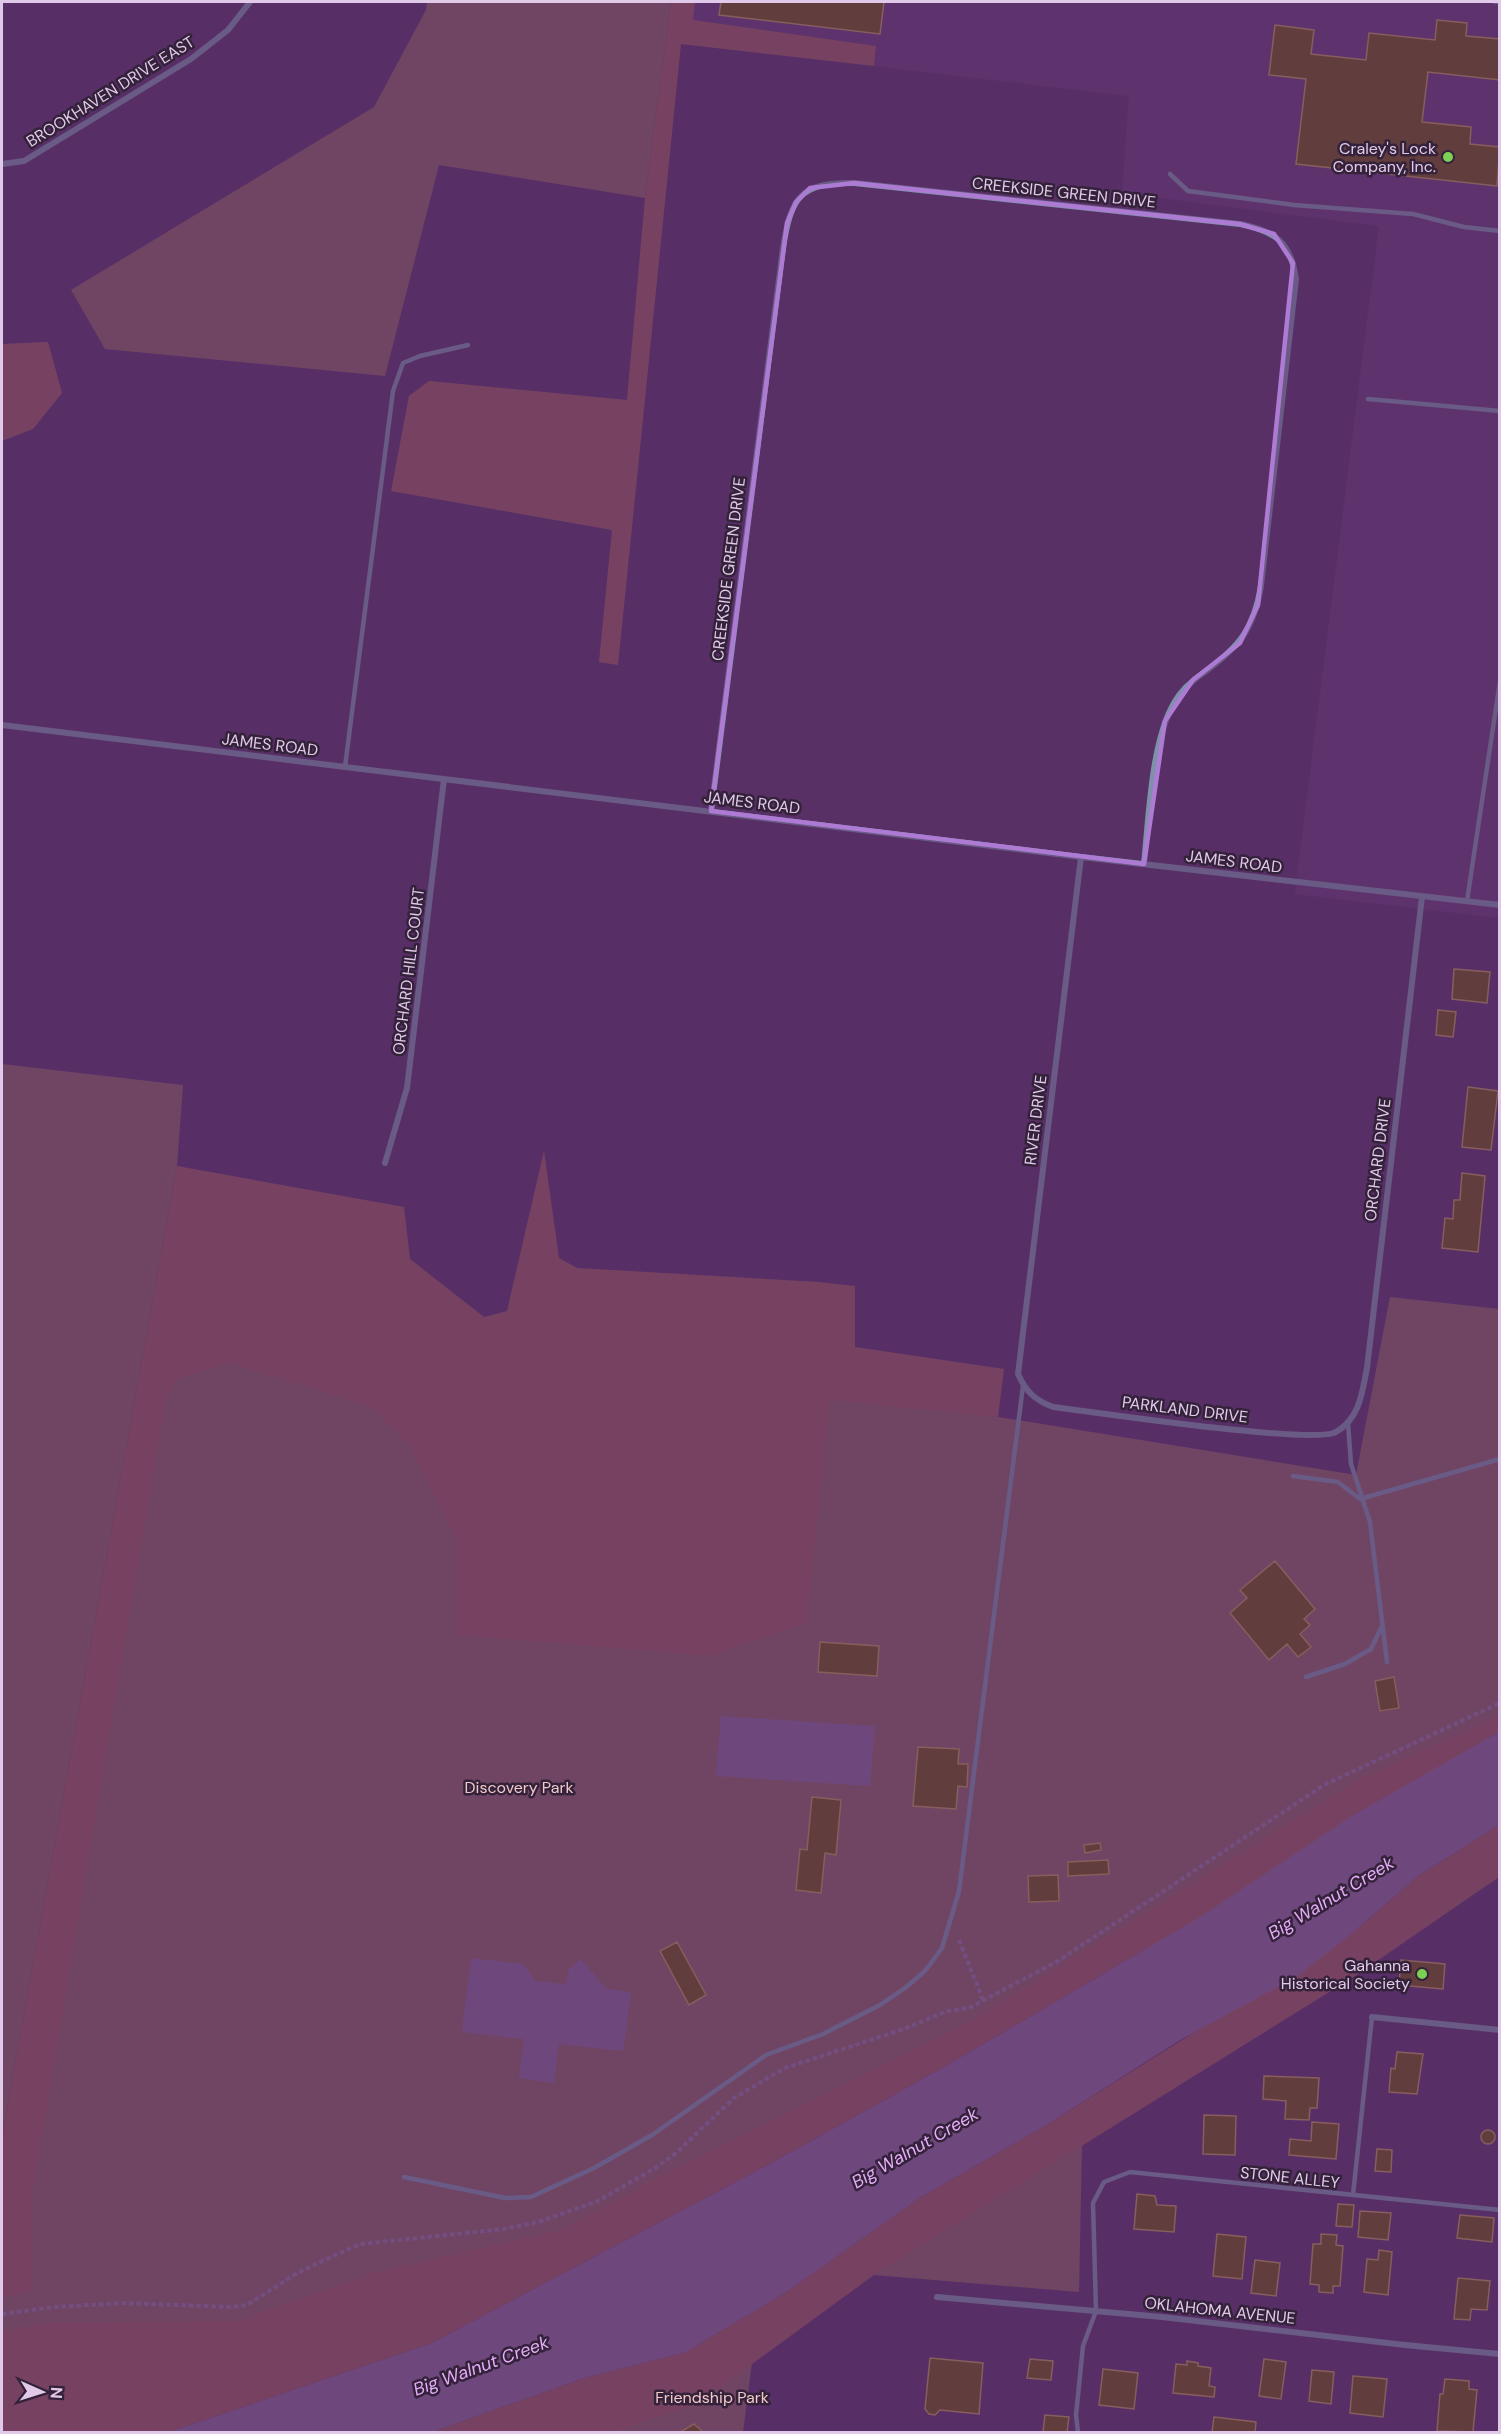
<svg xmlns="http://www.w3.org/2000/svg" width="1501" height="2434" viewBox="0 0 1501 2434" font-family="'DM Sans',sans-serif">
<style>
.built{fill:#663875}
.green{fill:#8f6061}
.forest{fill:#9d5a5e}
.water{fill:#8b6598}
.building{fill:#704e0d;stroke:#c09552;stroke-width:1.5}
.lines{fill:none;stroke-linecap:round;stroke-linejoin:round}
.path{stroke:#94739f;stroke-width:4;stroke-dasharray:4.5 3;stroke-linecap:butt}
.service{stroke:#7e90aa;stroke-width:4.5}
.minor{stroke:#7e90aa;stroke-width:6}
.marked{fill:none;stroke:#ae7bd4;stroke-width:4.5;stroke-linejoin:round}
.poi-dot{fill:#7cd155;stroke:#34223a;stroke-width:2}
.labels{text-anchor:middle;stroke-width:5;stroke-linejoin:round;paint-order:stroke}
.street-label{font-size:16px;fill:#e1cae9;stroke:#34223a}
.poi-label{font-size:16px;fill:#e1cae9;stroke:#34223a;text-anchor:end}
.park-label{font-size:16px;fill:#f2c8c9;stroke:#34223a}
.water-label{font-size:18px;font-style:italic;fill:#e5adf8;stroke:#34223a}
</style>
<rect width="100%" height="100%" fill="#583066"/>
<path class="built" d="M695,2H1499V918L1295,894L1379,226L1122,193L1129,96L874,66L876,46L692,20Z"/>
<path class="green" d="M427,2H671L645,198L439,165L385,376L105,349L71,290L374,107L426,10Z
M2,1064L183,1085L177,1166L2,2137Z
M160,1281L1356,1475L1390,1297L1499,1309V1733L1488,1738L1404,1809L453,2326L2,2432V2184Z
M1082,2145L1079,2292L874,2275Z
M752,2362L743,2432H480Z"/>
<path class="forest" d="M671,2H695L693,20L876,46L874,66L681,44L618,665L599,662L612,530L391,491L409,396L429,381L627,400L645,198Z
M48,342L62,393L33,429L2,441V344Z
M544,1151L559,1258L577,1268L818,1282L855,1286V1347L1004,1369L998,1417L830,1400L807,1623L711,1656L455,1635L456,1538L410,1447L372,1407L229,1363L177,1379L165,1404L33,2190L32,2291L2,2298V2137L177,1166L404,1207L410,1259L484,1317L507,1311Z
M1499,1716V1733L1488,1738L1349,1818L1197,1919L944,2067L768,2165L430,2344L169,2432H2V2332L42,2323L238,2321L372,2273L563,2229L667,2172L968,2023L1358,1780Z
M1499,1825V1877L1355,1976L874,2275L697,2404L613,2432H432L584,2378L686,2352L788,2291L921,2197L1043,2127L1350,1935L1418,1876Z"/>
<path class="water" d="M721,1716L875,1726L870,1786L716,1776Z
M1499,1733V1825L1418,1876L1350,1935L1296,1977L1182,2039L1043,2127L921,2197L788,2291L686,2352L584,2378L432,2432H169L430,2344L768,2165L944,2067L1197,1919L1349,1818L1488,1738Z
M471,1958L523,1964L536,1981L566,1984L569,1969L581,1959L606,1989L631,1992L623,2051L559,2044L554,2083L519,2078L524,2039L462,2032Z"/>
<path class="building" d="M721,2H884L880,34L719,15Z
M1437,20L1467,23L1466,36L1500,39V80L1428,72L1422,122L1471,127L1470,144L1500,147L1497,186L1296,164L1306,79L1269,75L1275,25L1314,30L1311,54L1366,60L1369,33L1435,40Z
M1454,969L1490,972L1487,1003L1452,999Z
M1438,1010L1456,1012L1453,1037L1436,1035Z
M1468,1087L1498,1091L1491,1150L1462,1147Z
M1462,1173L1485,1176L1478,1252L1442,1248L1445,1218L1453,1219L1454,1200H1460Z
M1275,1561L1315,1609L1304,1619L1310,1625L1300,1634L1311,1647L1298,1657L1287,1644L1269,1660L1230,1613L1247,1598L1240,1590Z
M820,1642L879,1646L877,1676L818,1672Z
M1394,1677L1399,1708L1380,1711L1375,1681Z
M918,1747L959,1749L958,1764H968L967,1787L958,1786L956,1809L913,1806Z
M812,1797L841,1800L836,1855L825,1853L821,1893L796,1890L800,1849L807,1850Z
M1100,1843L1101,1850L1085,1853L1084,1845Z
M1108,1860L1109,1874L1068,1876V1862Z
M1058,1875L1059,1901L1029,1902L1028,1876Z
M677,1942L706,1995L689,2005L660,1951Z
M1401,1960L1445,1964L1443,1989L1399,1985Z
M1397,2052L1423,2054L1417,2094L1389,2092L1391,2068L1395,2069Z
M1264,2076L1319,2078L1317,2108H1310L1309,2120L1285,2119L1286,2101L1263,2099Z
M1204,2115L1236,2116L1235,2155L1203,2154Z
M1312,2122L1339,2124L1336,2159L1289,2155L1290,2139L1311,2141Z
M1481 2137a7 7 0 1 1 14 0a7 7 0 1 1-14 0Z
M1377,2149L1392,2150L1391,2172L1375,2171Z
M1137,2194L1155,2196L1157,2205L1176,2206L1174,2232L1134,2229Z
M1338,2204L1354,2205L1352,2227L1336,2226Z
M1360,2211L1391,2213L1388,2240L1358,2237Z
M1460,2215L1494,2218L1492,2242L1457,2238Z
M1217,2234L1246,2237L1242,2279L1213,2276Z
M1321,2234L1337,2235L1336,2245L1343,2246L1340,2286H1333V2293L1319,2292V2285L1310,2284L1313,2244H1321Z
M1379,2250L1392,2252L1388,2295L1364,2292L1367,2259L1378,2260Z
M1255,2260L1280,2263L1276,2296L1251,2293Z
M1458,2278L1490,2281L1487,2310L1471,2309L1470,2320L1454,2319Z
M930,2358L983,2363L979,2414L940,2410L935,2415L929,2414L925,2409Z
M1030,2359L1053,2361L1051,2380L1027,2378Z
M1264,2359L1286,2362L1281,2399L1259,2396Z
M1187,2361L1198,2363V2366L1211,2368L1209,2386L1215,2387L1214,2397L1173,2393L1176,2364L1187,2365Z
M1103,2369L1138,2373L1134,2409L1099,2405Z
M1312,2370L1334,2372L1331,2404L1309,2401Z
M1353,2376L1387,2379L1383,2417L1350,2413Z
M1445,2379L1469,2381V2389L1477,2390L1473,2432L1437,2431L1440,2394H1443Z
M1045,2415L1069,2417L1067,2432H1043Z
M1214,2417L1256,2422L1255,2432H1212Z
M694,2424L703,2432H682V2431Z"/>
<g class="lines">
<path class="path" d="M959,1940L983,2000
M2,2314L55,2307L124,2303L229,2307L247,2305L299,2272L360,2244L504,2229L539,2222L598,2201L657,2167L676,2153L734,2098L785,2068L904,2029L947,2011L969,2008L1058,1961L1324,1785L1500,1703"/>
<path class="service" d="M1495,2H1500
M1170,174L1188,191L1294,205L1413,214L1464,227L1500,231
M1368,399L1500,411
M345,767L393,391L403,363L420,356L468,345
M1467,901L1500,681
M1348,1423L1351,1464L1370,1522L1387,1662
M1293,1476L1338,1482L1360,1499
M1360,1499L1500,1459
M1306,1677L1345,1664L1371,1649L1382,1626
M404,2177L505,2198L531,2197L594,2168L652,2135L766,2055L823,2034L880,2005L905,1988L925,1971L942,1948L959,1891L1023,1386
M1353,2195L1372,2017
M1078,2432L1076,2415L1083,2346L1096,2311L1093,2203L1104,2182L1130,2172L1500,2210"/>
<path class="minor" d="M2,164L24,161L191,59L228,30L250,2
M2,725L1081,857L1500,905
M711,811L783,248C791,197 800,182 854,183L1240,224C1275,231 1291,242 1296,279L1261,586C1254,628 1240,646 1206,671C1194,679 1181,690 1174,703C1151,743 1149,817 1144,864
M1081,857L1018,1374C1026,1392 1035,1400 1053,1407C1094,1412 1314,1445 1336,1432C1360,1418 1362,1393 1367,1368L1422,897
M385,1163L407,1088L444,779
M1372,2017L1500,2030
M937,2297L1162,2317L1405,2345L1500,2354"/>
</g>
<path d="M0 0H1501V2434H0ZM854,183L1240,224L1274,234L1293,263L1258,605L1240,643L1193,680L1165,721L1144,864L711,811L787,223L796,202L810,188Z" fill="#583066" fill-opacity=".55" fill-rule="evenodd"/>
<path class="marked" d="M854,183L1240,224L1274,234L1293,263L1258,605L1240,643L1193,680L1165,721L1144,864L711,811L787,223L796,202L810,188Z"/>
<g class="poi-dot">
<circle cx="1448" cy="157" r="6"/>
<circle cx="1422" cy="1974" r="6"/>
</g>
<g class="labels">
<g class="street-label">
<text transform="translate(110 91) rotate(-32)" y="6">BROOKHAVEN DRIVE EAST</text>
<text transform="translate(1064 192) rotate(6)" y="6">CREEKSIDE GREEN DRIVE</text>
<text transform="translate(728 569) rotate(-83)" y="6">CREEKSIDE GREEN DRIVE</text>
<text transform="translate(270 744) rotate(7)" y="6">JAMES ROAD</text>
<text transform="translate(752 802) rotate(7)" y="6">JAMES ROAD</text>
<text transform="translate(1234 861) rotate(7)" y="6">JAMES ROAD</text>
<text transform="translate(408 971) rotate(-83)" y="6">ORCHARD HILL COURT</text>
<text transform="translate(1035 1120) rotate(-83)" y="6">RIVER DRIVE</text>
<text transform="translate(1377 1160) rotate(-83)" y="6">ORCHARD DRIVE</text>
<text transform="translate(1185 1409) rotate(7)" y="6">PARKLAND DRIVE</text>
<text transform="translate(1290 2177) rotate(6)" y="6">STONE ALLEY</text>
<text transform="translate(1220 2310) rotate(6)" y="6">OKLAHOMA AVENUE</text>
</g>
<g class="poi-label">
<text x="1436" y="154">Craley's Lock<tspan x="1436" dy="18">Company, Inc.</tspan></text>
<text x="1410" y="1971">Gahanna<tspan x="1410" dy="18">Historical Society</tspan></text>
</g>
<g class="park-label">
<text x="519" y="1793">Discovery Park</text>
<text x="712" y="2403">Friendship Park</text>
</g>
<g class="water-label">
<text transform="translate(1331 1898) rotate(-31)" y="6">Big Walnut Creek</text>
<text transform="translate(915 2148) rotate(-30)" y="6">Big Walnut Creek</text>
<text transform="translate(481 2366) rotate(-20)" y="6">Big Walnut Creek</text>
</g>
</g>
<rect width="1501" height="2434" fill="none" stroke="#e1cae9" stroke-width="6"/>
<g transform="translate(42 2392) rotate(93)" stroke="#34223a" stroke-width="4.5" paint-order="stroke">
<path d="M0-4.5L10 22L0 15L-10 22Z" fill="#e1cae9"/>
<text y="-9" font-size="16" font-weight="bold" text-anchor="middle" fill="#e1cae9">N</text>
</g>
</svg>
